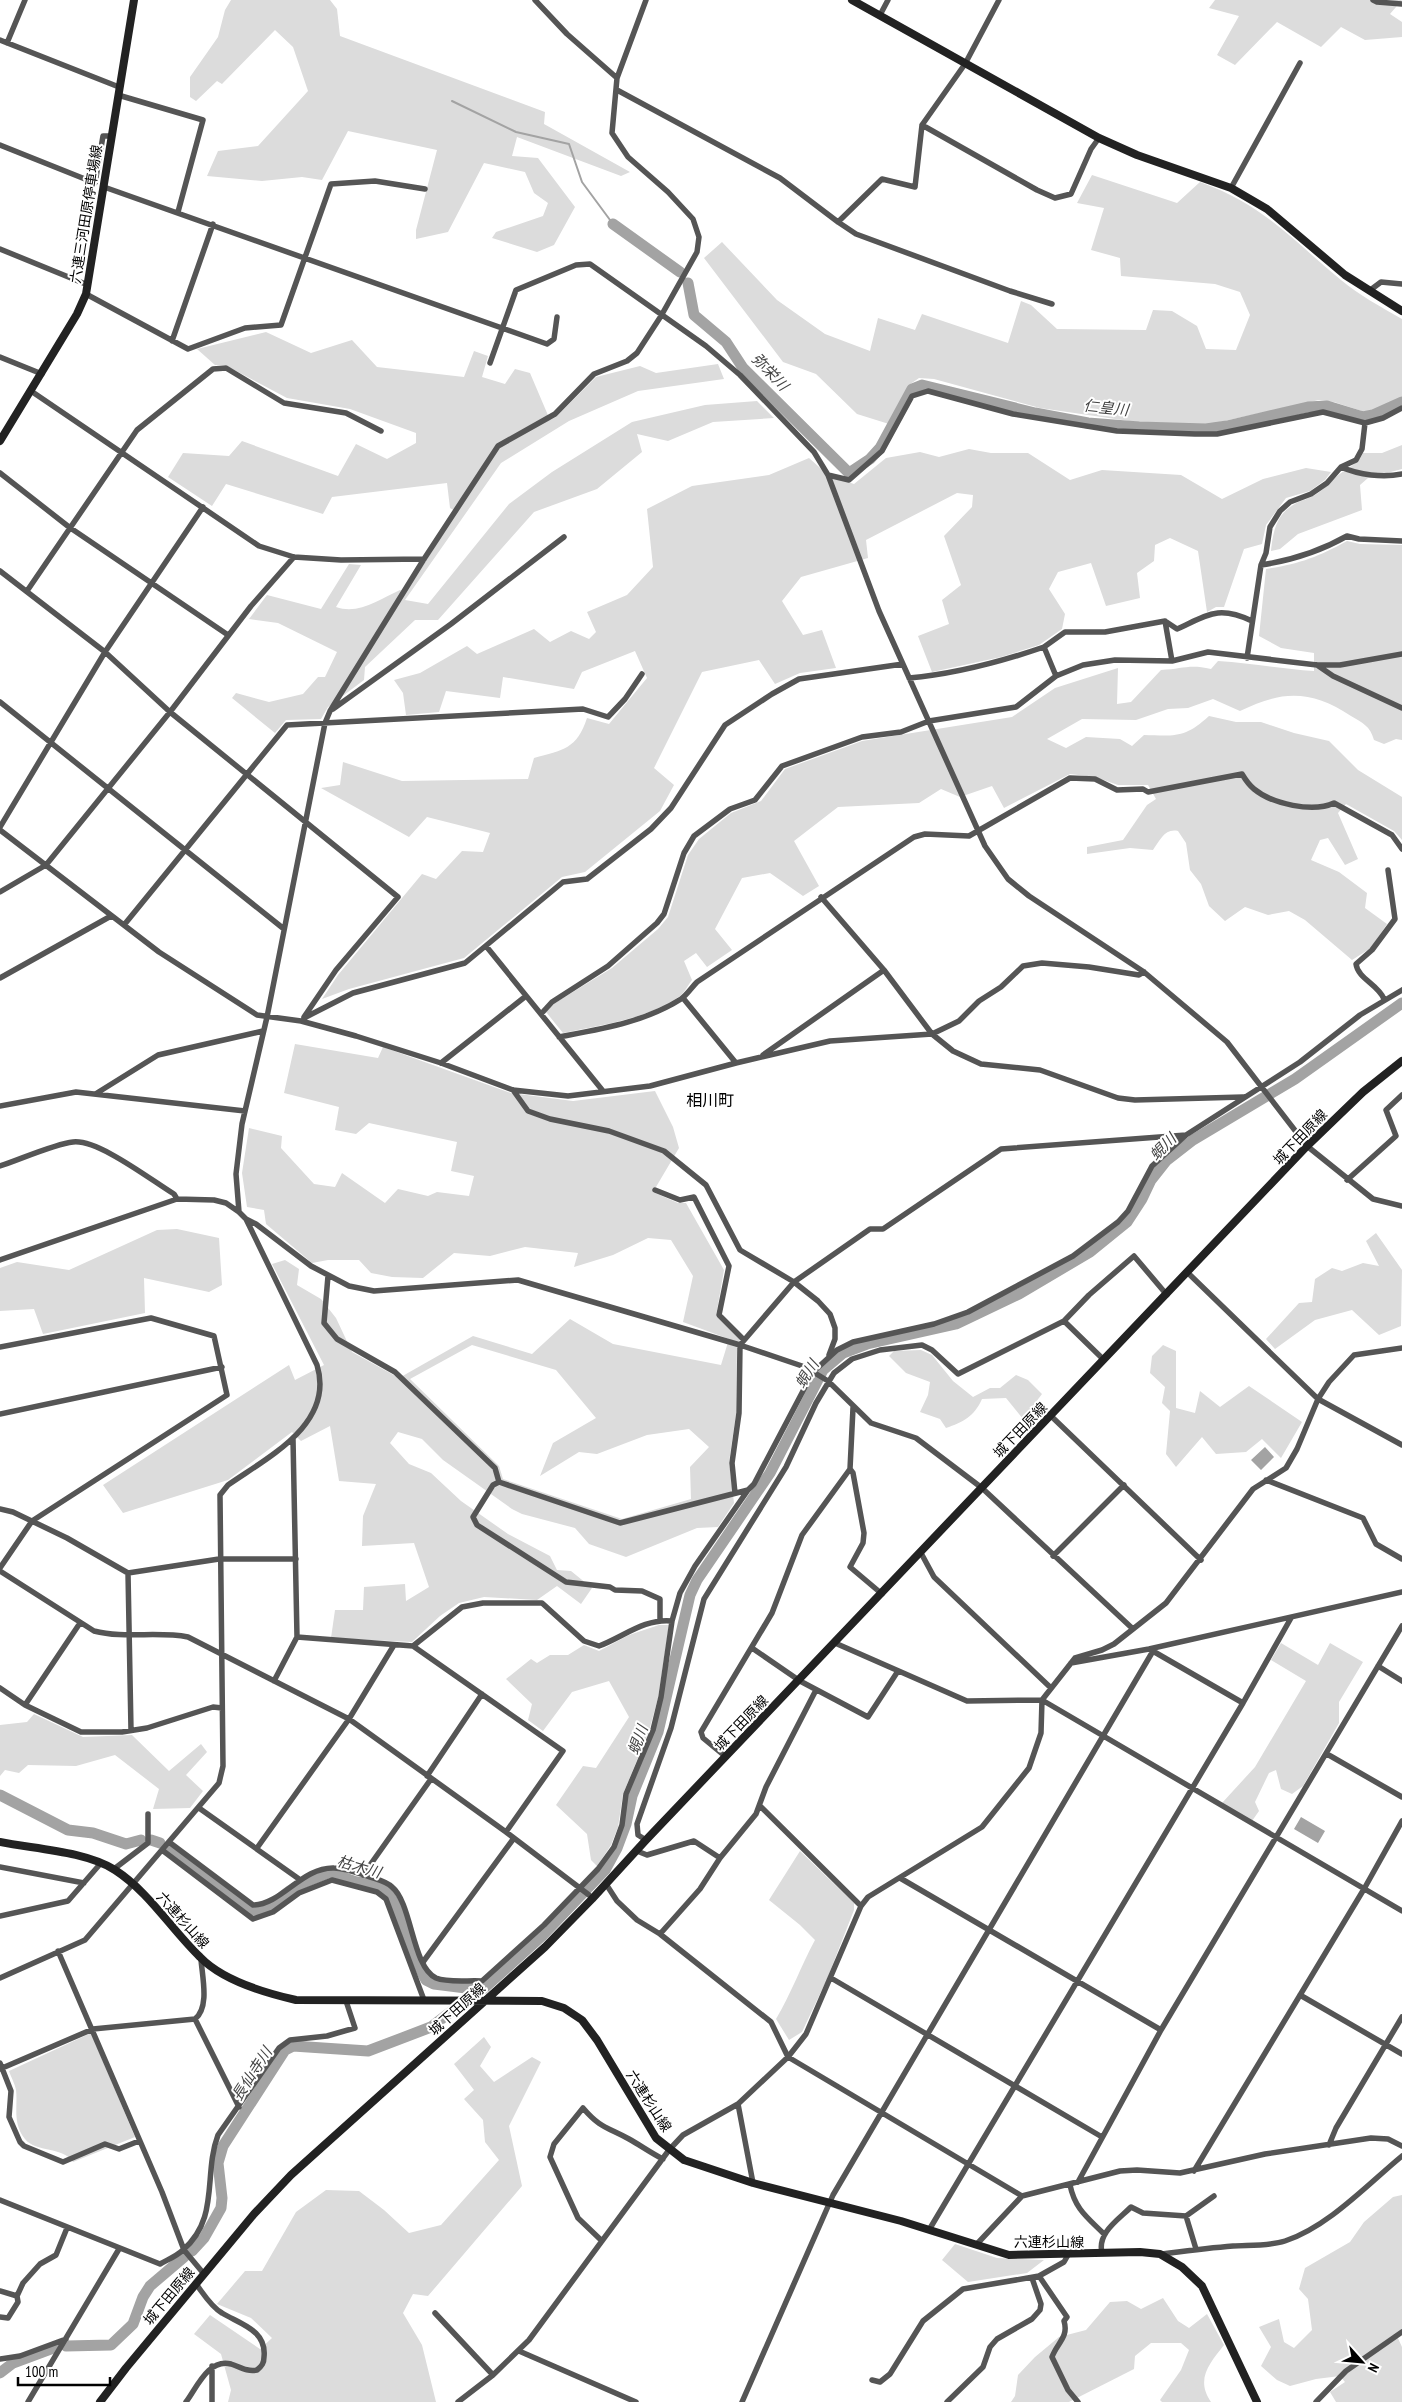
<svg xmlns="http://www.w3.org/2000/svg" width="1402" height="2402" viewBox="0 0 1402 2402" font-family="'PT Sans Narrow','Noto Sans JP',sans-serif">
<style>
.green{fill:#dcdcdc;fill-rule:evenodd}
.water{fill:#a3a3a3}
.lines{fill:none;stroke-linecap:round;stroke-linejoin:round}
.stream{stroke:#a3a3a3;stroke-width:2}
.river{stroke:#a3a3a3;stroke-width:11}
.street{stroke:#555;stroke-width:5.5}
.secondary{stroke:#222;stroke-width:8}
.labels{text-anchor:middle;stroke-width:4;stroke-linejoin:round;paint-order:stroke}
.street-label{font-size:14px;fill:#000;stroke:#fff}
.water-label{font-size:15px;font-style:italic;fill:#444;stroke:#fff}
.quarter-label{font-size:16px;fill:#000;stroke:#fff}
</style>
<rect width="100%" height="100%" fill="#fff"/>
<path class="green" d="M231,0H330L337,9L340,36L545,112L544,124L630,172L621,176L517,137L512,156L538,158L575,207L554,245L537,252L492,238L496,232L543,216L548,203L534,193L525,172L484,163L448,232L416,239V230L437,150L348,131L322,180L302,177L262,181L207,176L218,151L258,146L308,91L293,47L275,30L222,84L217,81L196,101L190,97V77L218,37L225,10Z
M1215,0H1402L1390,14L1402,22V37L1365,40L1341,27L1321,47L1277,22L1235,65L1217,55L1239,16L1209,8Z
M1092,175L1177,203L1200,182C1264,205 1291,239 1341,280C1359,295 1381,307 1402,319V399L1368,413L1334,402L1319,400L1206,425L1136,422L1040,408L934,379L919,378L909,385L889,424L857,414L816,374L783,362L704,258L722,242L777,300L825,334L870,351L878,318L915,330L922,314L1008,343L1021,301L1031,305L1057,329L1146,330L1153,310L1172,311L1197,326L1206,349L1236,350L1250,315L1240,292L1215,284L1121,276L1120,258L1091,250L1104,208L1077,203Z
M266,332L311,353L352,340L377,367L464,377L474,351L488,356L482,377L505,384L515,369L530,373L550,420L556,417L596,377L640,366L656,373L718,364L724,379L638,391L569,421L501,463L405,600L428,604L509,504L552,472L632,422L705,405L757,401L774,418L713,422L668,441L637,434L642,452L597,489L534,512L438,620H415L365,667L364,680L328,707L321,719L286,720L275,733L232,698L236,693L269,702L303,694L318,677H325L337,652L278,623L249,619L267,595L321,609L349,564L361,565L336,607C359,615 380,599 400,590L406,592L457,512L450,508L447,483L332,497L323,514L226,484L212,506L168,477L183,453L229,456L242,441L338,476L356,444L387,459L416,443V433L350,409L287,398L225,365H215L197,349Z
M1402,445V469L1368,478L1360,485L1362,510L1298,534L1280,549L1271,551C1273,533 1276,515 1293,505C1301,500 1310,499 1318,493C1327,487 1334,477 1344,471C1353,465 1358,463 1363,453H1382Z
M969,449L991,453H1028L1070,480L1102,470L1181,475L1222,499L1263,479L1306,468L1331,472L1325,480L1310,491L1286,498L1266,525L1262,544L1244,549L1224,607H1216L1207,612L1198,551L1170,538L1155,545L1154,561L1137,573L1140,598L1106,606L1091,563L1058,572L1049,589L1065,614L1062,629L1039,645L1001,657L932,672L918,636L949,624L942,600L961,585L944,536L972,507L973,495L957,493L866,540L868,558L801,577L782,601L803,635L822,630L836,668L800,673L775,684L759,660L702,672L654,768L674,785L660,811L585,872L562,877L464,958L349,989L322,999L338,975L422,874L436,879L462,851L483,852L490,833L427,817L409,837L321,788L340,785L343,762L402,781L528,779L534,758C563,750 577,749 587,718L609,724L647,678L635,651L582,672L574,689L503,677L500,698L446,691L439,712L406,715L403,693L394,680L420,673L467,646L477,654L534,629L550,642L571,631L589,639L596,632L587,612L627,595L653,567L647,509L692,486L769,475L809,458L828,475L854,484L886,458L920,452L939,457Z
M1347,541L1360,544L1402,545V740L1396,739L1384,744L1374,740C1370,726 1363,723 1351,716C1312,690 1282,690 1240,711L1213,699L1188,708L1168,709L1136,720L1082,719L1047,739L1066,748L1086,737L1120,739L1132,746L1144,735C1176,736 1185,738 1209,716L1236,722H1261L1294,733L1329,741L1358,770L1402,797V840L1394,831L1346,804L1338,813L1358,859L1345,865L1328,838L1320,840L1311,860L1339,872L1367,893L1365,908L1387,924L1371,948L1352,960L1305,920L1289,911L1268,915L1245,907L1225,921L1209,906L1201,884L1190,870L1186,843L1178,831C1165,828 1160,840 1153,850L1130,848L1087,854V847L1123,840L1147,805L1156,799L1148,785H1118L1095,777L1070,774L1004,808L992,786L960,797L941,789L919,803L838,807L794,841L819,886L803,896L770,873L742,878L715,929L732,950L707,967L696,953L684,961L692,980C688,985 685,992 680,996C647,1019 602,1025 563,1033L546,1012L555,1003L612,968L658,929L668,917L688,855L699,839L731,813L761,801L785,769L862,741L1012,717L1055,688L1118,668L1117,704L1131,702L1161,670C1183,669 1189,664 1211,669L1218,661C1250,663 1281,669 1314,671V653L1281,648L1259,636L1266,569C1299,564 1318,557 1347,541Z
M295,1044L378,1058L383,1047L511,1093L573,1101L655,1091L673,1127L679,1148L653,1192L678,1203H686L724,1270L716,1316L740,1339L737,1349L736,1414L729,1462L734,1503L718,1527L697,1528L626,1557L589,1544L575,1528L522,1514L512,1509L443,1460L422,1439L398,1432L390,1443L409,1464L431,1473L461,1501L508,1534L550,1556L557,1570L571,1571L592,1588L581,1604L557,1586L537,1600L484,1597L459,1603L440,1616L412,1642L331,1638L335,1610H363L364,1587L405,1584L406,1601L429,1587L414,1543L362,1546L363,1516L376,1484L339,1481L330,1426L301,1441L292,1432L228,1480L123,1513L103,1485L289,1365L295,1380L324,1365L272,1264L285,1260L299,1269L297,1285L321,1299L336,1318L352,1352L399,1378L473,1336L532,1354L570,1319L613,1344L721,1365L729,1339L683,1322L693,1276L671,1240L648,1238L613,1255L574,1267L578,1253L525,1247L490,1256L454,1253L423,1278L392,1277L371,1273L359,1260H328L312,1263L266,1224L264,1210L247,1207L242,1173L249,1128L282,1136L281,1148L314,1184L335,1187L342,1173L385,1203L398,1189L428,1196L437,1192L469,1196L474,1176L451,1171L457,1142L369,1123L356,1134L335,1130L339,1107L284,1093ZM472,1345L556,1370L596,1418L553,1443L540,1476L579,1452L597,1454L647,1435L689,1429L709,1447L690,1467L691,1499L622,1519L503,1479L499,1466L410,1379Z
M177,1229L219,1238L222,1285L209,1292L144,1278L145,1313L43,1334L34,1309L0,1311V1268L17,1262L69,1270L157,1230Z
M1376,1233L1402,1270L1401,1326L1379,1335L1352,1310L1315,1320L1275,1349L1266,1339L1299,1303L1312,1302L1315,1279L1332,1268L1342,1271L1363,1263L1379,1266L1366,1241Z
M1163,1345L1176,1351V1408L1195,1413L1200,1391L1220,1407L1249,1386L1302,1422L1281,1458L1262,1439L1246,1452L1216,1454L1202,1437L1176,1467L1166,1454L1170,1411L1162,1403L1165,1387L1150,1373L1152,1356Z
M921,1350L932,1355L953,1381L973,1397L990,1388H1000L1016,1375L1028,1380L1042,1394L1023,1419L1006,1398L982,1399C974,1417 963,1422 946,1428L940,1419L920,1412L928,1395L930,1382L906,1373L889,1356L894,1351Z
M659,1625H669L658,1698L649,1731L623,1794L618,1827L611,1845L597,1866L591,1860L587,1834L556,1805L583,1766L596,1768L629,1717L609,1681L572,1692L543,1731L528,1720L532,1704L506,1679L531,1659L537,1663L550,1655H568L584,1645L599,1651L629,1635Z
M1281,1643L1318,1665L1330,1643L1363,1662L1339,1702V1723L1303,1786L1292,1794L1281,1789L1276,1770L1269,1773L1255,1802L1259,1811L1252,1821L1222,1803L1255,1767L1306,1681L1271,1660Z
M34,1714L83,1737L132,1735L169,1771L201,1744L207,1752L186,1775L203,1791L190,1808L153,1809L159,1789L115,1755L76,1766L28,1765L19,1773L5,1770L0,1776V1725L27,1722Z
M800,1851L854,1903V1910L827,1979L802,2032L789,2040L776,2019C791,1994 801,1966 815,1940L800,1925L769,1900Z
M91,2033L135,2137L73,2162C63,2146 36,2153 25,2139C12,2123 18,2106 16,2090C15,2084 11,2077 9,2071Z
M484,2037L491,2047L480,2066L494,2082L532,2057L541,2062L509,2126L522,2186L428,2296L413,2294L403,2313L422,2345L436,2402H228L231,2390L221,2354L194,2334L210,2315L260,2349L272,2338L251,2318L217,2304L245,2271H262L296,2212L326,2190L359,2191L384,2210L409,2233L441,2225L499,2160L485,2142L483,2120L464,2099L474,2090L454,2064Z
M1402,2195V2332L1397,2336L1402,2347V2402H1336L1330,2392L1345,2382L1340,2376L1316,2379L1290,2386L1277,2380L1261,2366L1271,2347L1259,2327L1279,2319L1284,2342L1294,2348L1312,2330L1308,2299L1299,2289L1305,2268L1350,2242L1364,2222L1393,2197Z
M955,2244L997,2258L1044,2260L1027,2273L968,2282L942,2260Z
M1163,2298L1178,2321L1189,2328L1207,2314L1224,2345C1210,2363 1195,2379 1211,2402H1162L1160,2400L1181,2370L1189,2350L1181,2343H1151L1135,2356L1134,2369L1069,2402H1011L1015,2396L1018,2375L1035,2357L1059,2337L1086,2330L1110,2302L1127,2301L1141,2309Z"/>
<path class="water" d="M1265,1447L1274,1457L1261,1470L1251,1460Z
M1301,1817L1325,1831L1318,1843L1294,1829Z"/>
<g class="lines">
<path class="stream" d="M452,101L516,132L569,144L582,182L613,224"/>
<path class="river" d="M613,224L680,272
M688,283L694,315L726,342L743,368L849,473L870,459L880,448L912,389L922,385L1035,413L1088,423L1139,427L1206,429L1227,426L1308,407L1327,406L1363,417L1373,415L1402,402
M0,1795L68,1830L93,1833L126,1844L141,1840
M151,1840L160,1843
M169,1849L252,1910C270,1912 280,1896 294,1888C305,1881 319,1877 331,1872C338,1875 345,1878 353,1881C363,1884 374,1882 383,1888C401,1903 413,1958 426,1980L434,1984L482,1990L542,1936L605,1870L617,1848L626,1824L632,1796L658,1732L690,1595L697,1580L770,1473L823,1370L843,1353L867,1344L956,1324L1019,1294L1090,1252L1127,1222L1142,1199L1151,1180L1166,1161L1193,1140L1295,1079L1402,1003
M192,2251L204,2238L221,2208L222,2198L218,2163L223,2146L285,2050L293,2046L368,2051L431,2027L457,2007
M66,2346L111,2345L133,2324L143,2297L150,2286L184,2257
M0,2373L13,2363L56,2347"/>
<path class="street" d="M535,0L567,34L617,78
M1373,0L1377,2L1402,4
M880,15L888,0
M0,40L119,87
M7,43L25,0
M617,90L780,178L838,222L856,234L1010,291L1052,304
M118,95L203,120L178,212
M922,125L965,64L999,0
M0,145L95,183L103,136H111
M104,187L547,344L554,339L557,317
M1231,188L1300,63
M838,222L882,179L915,187L922,125L1037,190L1055,198L1071,194L1091,149L1099,138
M0,249L88,285
M1369,291L1381,282L1402,284
M86,294L188,349L245,328L281,325L331,184L375,181L425,189
M172,341L213,224
M0,357L42,374
M490,363L516,290L576,265L590,264L706,346L740,375L814,452L828,475L879,611L985,846L1008,879L1029,896L1144,972L1227,1042L1307,1146L1373,1199L1402,1206
M31,391L259,546L294,557L341,560L424,559
M1341,467C1359,475 1383,478 1402,474
M0,473L69,527L228,635
M828,475L849,480L882,451L912,396L928,391L1013,414L1117,431L1195,434H1217L1323,412L1365,423L1383,418L1402,408
M1261,565C1293,560 1319,552 1347,536L1359,539L1402,541
M0,571L105,652L170,712L398,897L336,970L304,1017
M27,591L137,430L213,369L226,368L284,403L346,413L381,431
M1165,621L1172,661
M1044,647L1065,632H1105L1165,621L1177,629C1208,615 1218,605 1252,621
M1247,658L1261,565L1266,553L1270,527L1280,511L1290,502L1311,494L1327,483L1341,467L1356,460L1362,449L1365,423
M1317,665L1333,676L1402,708
M909,678C955,674 1000,662 1044,647L1056,676
M0,702L284,929
M333,709L451,624L564,537
M0,827L105,652L203,507
M0,830L159,952L257,1015L301,1021L356,1036L441,1063L513,1090L568,1096L650,1086L736,1063L830,1041L932,1034L959,1021L979,1001L1001,987L1023,966L1042,963L1089,967L1139,975L1144,972
M0,892L46,865L170,712L251,606L294,557
M821,897L884,970L932,1034L953,1051L981,1064L1040,1070L1118,1098L1135,1100L1243,1097
M124,925L287,725L583,709L608,717L625,699L642,674
M486,946L603,1091
M0,978L111,916
M683,998L736,1063
M1384,999C1378,984 1358,979 1356,964L1372,950L1395,919L1388,870
M541,1014L552,1002L608,966L657,923L664,914L684,853L694,836L730,809L755,800L782,766L862,737L901,732L929,721L1016,707L1056,676L1083,665L1115,660L1172,661L1208,652L1317,665H1340L1402,654
M304,1018L353,993L465,963L563,882L587,879L651,829L671,808L725,725L772,694L799,679L903,664
M559,1037C601,1029 645,1022 681,999C687,995 692,987 697,982L914,837L925,834L969,836L1070,778L1095,779L1117,790L1143,789L1148,792L1242,774C1245,779 1249,785 1254,789C1272,804 1313,813 1334,803L1392,835L1402,849
M763,1055L884,970
M441,1063L526,996
M513,1090L528,1111L550,1119L609,1131L664,1151L706,1185L740,1250L794,1282L818,1301L830,1314L835,1328V1339L829,1355
M97,1093L158,1055L263,1031
M0,1106L76,1092L245,1111
M0,1166C19,1160 54,1144 73,1142C98,1139 151,1180 174,1194L177,1199
M1347,1180L1396,1136L1386,1110L1402,1095
M655,1190L680,1200L694,1197L729,1266L719,1315L743,1339
M246,1219L256,1224L311,1266L349,1286L374,1291L518,1280L740,1345L805,1367L828,1381L871,1423L916,1438L982,1488L1133,1629
M0,1260L177,1199L214,1200L226,1203L239,1212
M1188,1273L1318,1399L1402,1445
M328,1276L324,1323L337,1339L395,1372L495,1468L499,1482
M1064,1321L1104,1360
M0,1347L151,1318L214,1336L227,1395L32,1521L0,1568
M0,1414L222,1367
M1051,1416L1201,1560
M850,1469L853,1473L864,1533L863,1543L850,1567L882,1594
M1266,1480L1363,1518L1376,1544L1402,1559
M499,1482L620,1523L748,1490L754,1484L813,1372L837,1350L853,1342L934,1324L968,1312L1073,1256L1118,1222L1128,1211L1152,1166L1186,1135L1300,1062L1360,1015L1402,990
M499,1482L493,1485L473,1517L477,1525L566,1582L610,1587L615,1590L642,1591L660,1599V1620
M735,1493L732,1463L739,1413L740,1345L794,1282L870,1229H883L1001,1149L1186,1135
M0,1509L13,1512L67,1538L128,1573L219,1559H296
M921,1553L934,1577L1051,1688
M1053,1556L1124,1485
M0,1571L94,1631C125,1639 157,1631 188,1637L349,1719L506,1832L589,1895
M128,1573L131,1730
M297,1637L413,1646L563,1751L506,1832
M835,1643L967,1701L1042,1700L1075,1658L1102,1650L1114,1644L1166,1603L1253,1489L1286,1468L1297,1449L1318,1399L1329,1382L1354,1355L1402,1348
M413,1646L462,1607L483,1603H542L584,1641L599,1646C623,1637 645,1618 672,1621
M752,1648L800,1681L868,1717L898,1671
M1151,1650L1243,1703
M1071,1663L1149,1649L1402,1592
M1378,1666L1402,1681
M274,1681L297,1637L293,1439
M0,1688L25,1705L81,1732H122L147,1728L213,1707L222,1708
M1042,1700L1402,1911
M25,1705L80,1623
M1327,1754L1402,1797
M726,1757L703,1738L701,1732L772,1613L802,1535L850,1469L853,1408
M427,1776L482,1694
M760,1806L861,1906
M199,1808L299,1879
M646,1840L638,1835L637,1824L671,1728L704,1599L786,1467L816,1403L834,1373L852,1359L880,1350L922,1345L932,1350L958,1374L1064,1321L1089,1295L1134,1256L1167,1295
M169,1842L253,1905C281,1905 302,1867 334,1868C345,1868 358,1873 367,1876C375,1879 386,1881 392,1887C412,1903 412,1967 436,1978C448,1983 469,1980 482,1981L544,1925L598,1869L614,1847L622,1825L626,1794L653,1730L661,1697L672,1621L680,1593L695,1566L748,1490
M257,1848L349,1719L394,1645
M162,1850L253,1919L273,1912L299,1893L332,1880L377,1892L386,1899L424,2000
M637,1851L647,1855L694,1841L720,1858
M0,1867L84,1883
M114,1869L148,1843V1814
M363,1875L431,1779
M900,1878L1161,2030
M606,1884L617,1901L637,1920L660,1934L771,2022L788,2057L1022,2196
M0,1916L68,1901L101,1863
M660,1934L700,1889L720,1858L756,1814L766,1787L816,1690
M58,1951L162,2192L184,2250L204,2274
M423,1962L514,1838
M0,1978L85,1940L219,1783L223,1766L220,1495L228,1485C268,1457 335,1424 317,1365L246,1219L239,1212L236,1174L242,1124L267,1017L325,723L330,711L424,559L498,446L555,414L594,374L627,361L637,353L661,316L697,252L699,237L693,219L668,192L628,157L612,133L617,78L646,0
M831,1978L1102,2137
M1300,1995L1402,2054
M195,2019L239,2107
M0,2063L11,2091L9,2117L20,2142L24,2146L63,2162L105,2144L119,2149L139,2141
M0,2069L93,2029L195,2019C210,2007 202,1976 201,1959
M738,2104L753,2183
M1329,2145L1336,2128L1402,2017
M1194,2171L1364,1889L1402,1821
M1078,2182L1161,2030L1402,1626
M1070,2185C1075,2209 1087,2217 1104,2234
M0,2200L160,2264C167,2260 177,2256 183,2250C220,2218 203,2175 218,2135L279,2048L290,2040L327,2036L355,2028L346,2001
M1186,2216L1196,2249
M929,2230L1243,1703L1291,1618
M602,2241L578,2218L550,2157L554,2144L583,2108C600,2128 607,2127 629,2139C640,2145 651,2153 663,2159
M976,2245L1022,2196L1120,2171L1137,2170L1180,2173L1265,2154L1371,2138L1388,2139L1402,2146
M1102,2253C1097,2233 1118,2220 1131,2207L1143,2213L1186,2216L1214,2196
M1161,2254C1185,2251 1208,2248 1233,2246C1250,2245 1269,2246 1285,2241C1328,2227 1368,2184 1402,2156
M1039,2276L1067,2317L1064,2321C1069,2337 1057,2343 1052,2357L1068,2390L1078,2402
M0,2291L17,2296
M435,2313L493,2375
M0,2317L8,2318L18,2302L17,2296L23,2283L40,2264L56,2255L67,2228
M519,2351L636,2402
M0,2359L20,2356L66,2339
M212,2366V2402
M872,2380L880,2382L890,2374L923,2321L963,2289L1039,2276L1064,2262L1068,2255
M28,2402L119,2249
M186,2402C197,2387 209,2358 231,2364C240,2367 247,2372 257,2370C262,2366 264,2363 264,2357C267,2330 240,2324 222,2313C211,2307 203,2293 196,2284
M458,2402L493,2375L529,2340L669,2150L683,2135L738,2104L788,2057L806,2034L861,1906L868,1897L982,1827L1029,1768L1041,1733L1042,1700
M742,2402L833,2195L1153,1651
M947,2402L983,2367L990,2347L997,2339L1032,2319L1040,2310L1041,2304L1032,2278
M1316,2402L1346,2371L1402,2332"/>
<path class="secondary" d="M852,0L1099,138L1137,155L1231,188L1267,209L1345,275L1402,311
M0,441L77,314L86,294L134,0
M0,1842C34,1849 85,1851 115,1870C149,1892 171,1929 200,1957C223,1981 265,1993 296,2000L542,2001L564,2008L582,2020L597,2040L656,2138L684,2160L753,2183L901,2221L1009,2255L1140,2252L1160,2254L1182,2267L1202,2286L1257,2402
M100,2402L126,2368L254,2214L291,2175L545,1947L592,1899L646,1840L1307,1146L1363,1092L1402,1061"/>
</g>
<g class="labels">
<g class="street-label">
<text transform="translate(86 214) rotate(-81)" y="5">六連三河田原停車場線</text>
<text transform="translate(1300 1137) rotate(-46)" y="5">城下田原線</text>
<text transform="translate(1020 1430) rotate(-46)" y="5">城下田原線</text>
<text transform="translate(741 1723) rotate(-46)" y="5">城下田原線</text>
<text transform="translate(183 1920) rotate(48)" y="5">六連杉山線</text>
<text transform="translate(457 2009) rotate(-42)" y="5">城下田原線</text>
<text transform="translate(649 2101) rotate(57)" y="5">六連杉山線</text>
<text x="1049" y="2247">六連杉山線</text>
<text transform="translate(169 2296) rotate(-50)" y="5">城下田原線</text>
</g>
<g class="water-label">
<text transform="translate(770 372) rotate(46)" y="5">弥栄川</text>
<text transform="translate(1106 408) rotate(6)" y="5">仁皇川</text>
<text transform="translate(1163 1147) rotate(-45)" y="5">蜆川</text>
<text transform="translate(807 1374) rotate(-58)" y="5">蜆川</text>
<text transform="translate(638 1740) rotate(-70)" y="5">蜆川</text>
<text transform="translate(359 1867) rotate(16)" y="5">枯木川</text>
<text transform="translate(252 2074) rotate(-57)" y="5">長仙寺川</text>
</g>
<g class="quarter-label">
<text x="710" y="1106">相川町</text>
</g>
</g>
<g transform="translate(1362 2362) rotate(117)" stroke="#ffffff" stroke-width="4" paint-order="stroke">
<path d="M0-4L9 19L0 12L-9 19Z" fill="#000000"/>
<text y="-8" font-size="14" font-weight="bold" text-anchor="middle" fill="#000000">N</text>
</g>
<path d="M18 2377v8h92v-8" fill="none" stroke="#000000" stroke-width="2.5"/>
<text x="25" y="2377" font-size="15" fill="#000000" stroke="#ffffff" stroke-width="4" paint-order="stroke">100 m</text>
</svg>
